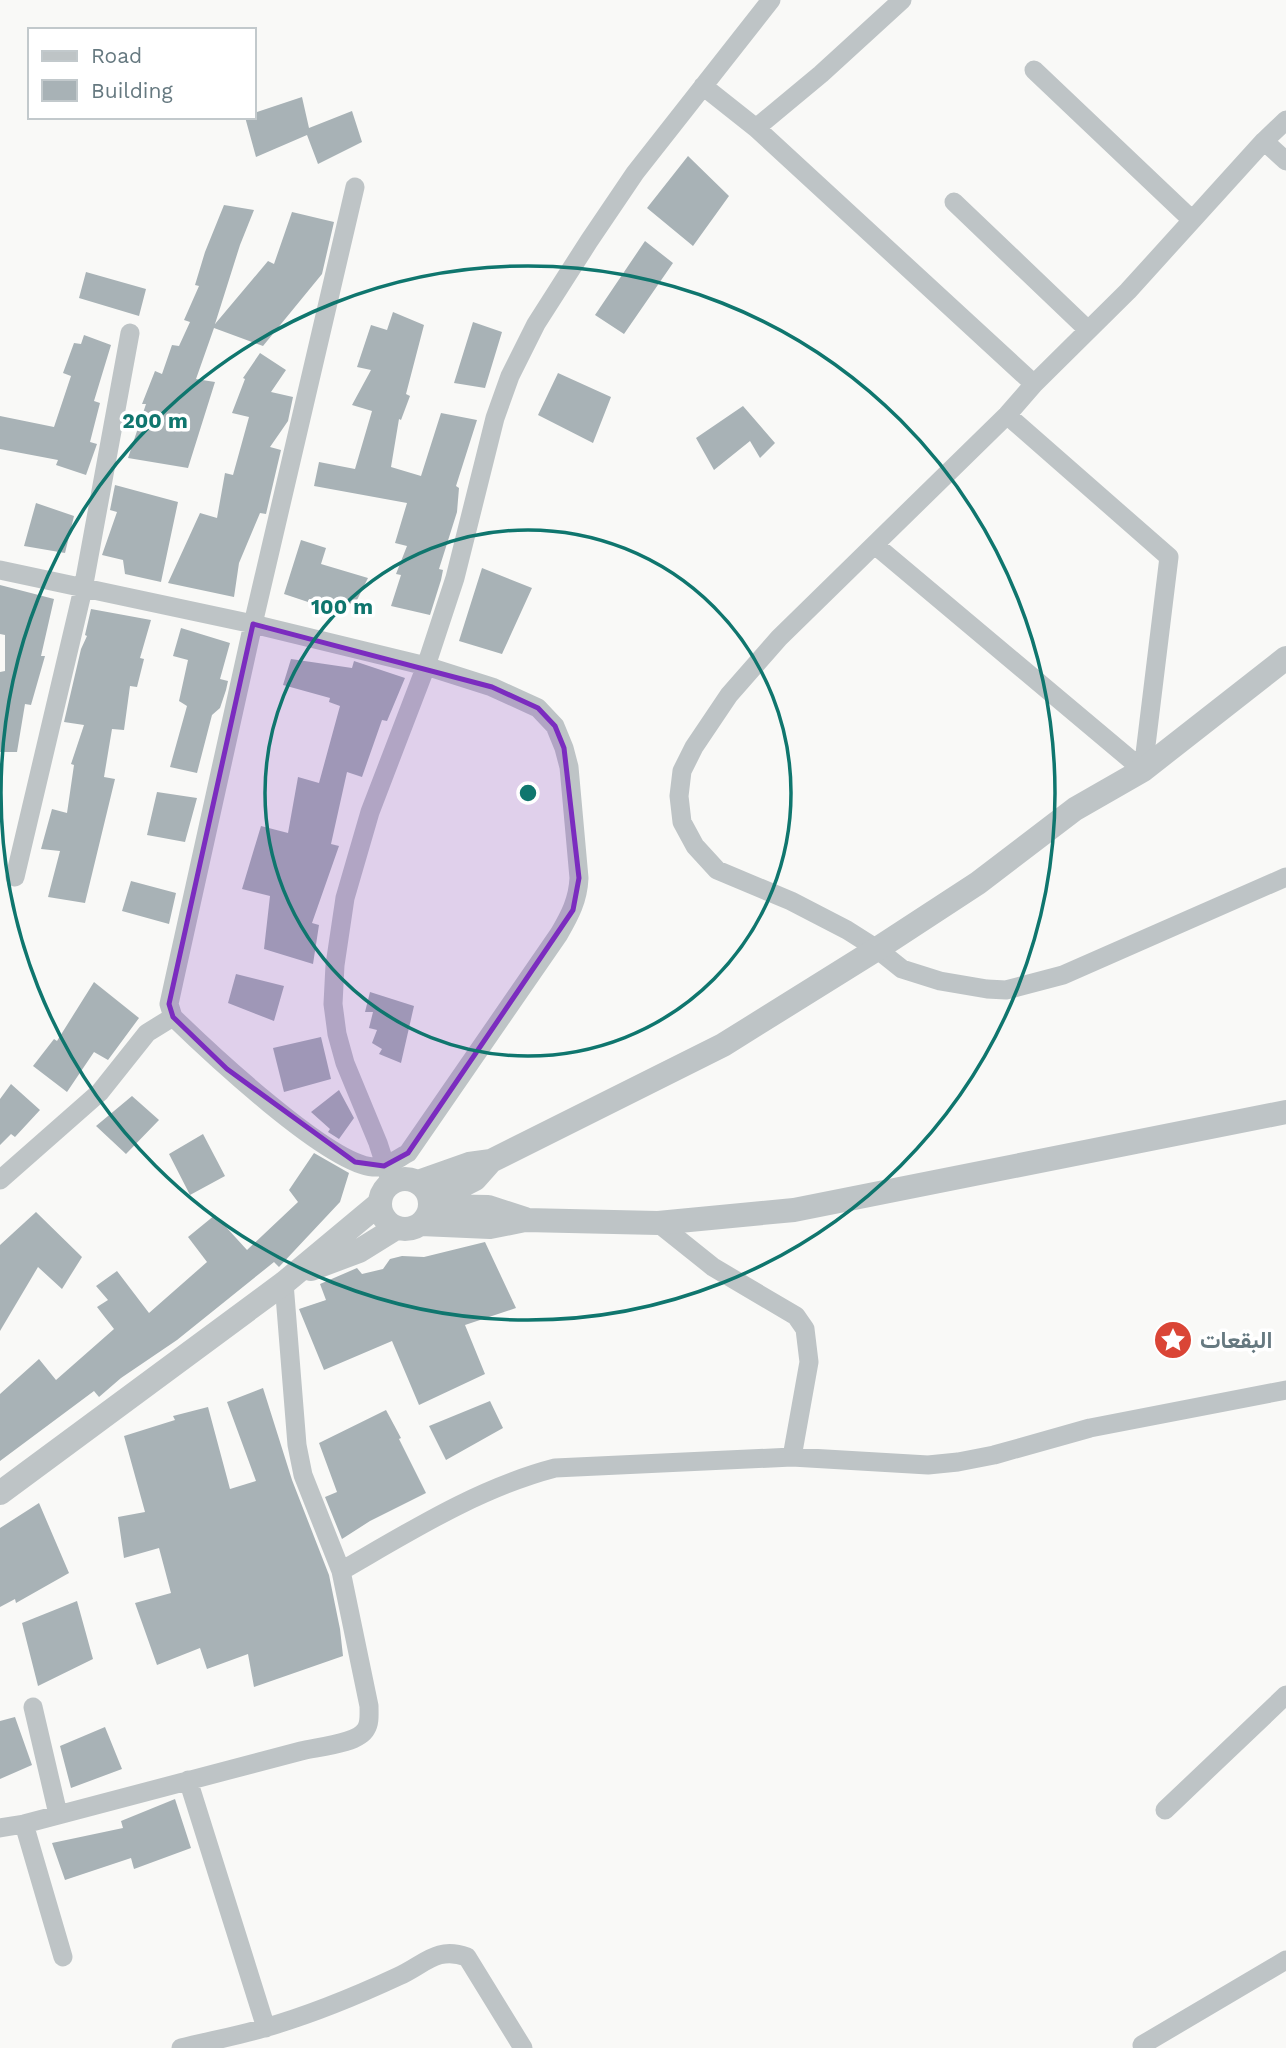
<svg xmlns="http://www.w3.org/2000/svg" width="1286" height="2048" viewBox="0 0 1286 2048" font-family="'Work Sans',Vazirmatn,sans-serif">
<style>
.building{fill:#a8b2b6}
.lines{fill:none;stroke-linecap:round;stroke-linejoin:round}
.minor{stroke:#bec4c6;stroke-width:19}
.tertiary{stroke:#bec4c6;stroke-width:24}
.marked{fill:#7b2cbf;fill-opacity:0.2;stroke:#7b2cbf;stroke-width:5;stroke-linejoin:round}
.ring{fill:none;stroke:#0f766e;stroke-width:3.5}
.labels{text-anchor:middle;stroke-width:7;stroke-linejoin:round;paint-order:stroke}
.poi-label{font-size:23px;font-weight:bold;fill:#667980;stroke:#fff;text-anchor:start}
.centre{fill:#0f766e;stroke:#fff;stroke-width:3.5}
.ring-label{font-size:21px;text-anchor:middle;font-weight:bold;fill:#0f766e;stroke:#fff;stroke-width:7;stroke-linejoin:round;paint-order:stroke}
</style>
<rect width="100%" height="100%" fill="#f9f9f7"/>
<path class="building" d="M302,97L309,128L352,111L362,142L318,164L307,135L256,157L245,117H254V113Z
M688,156L729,196L693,246L647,208Z
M224,205L254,210L240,245L215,324L268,261L274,264L292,212L334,222L322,274L263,346L214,328L196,379L215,382L188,468L128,458L146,404H142L155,371L162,374L172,345L179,346L190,322L184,320L199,286L195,285L205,252Z
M645,241L673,263L624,334L595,315Z
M86,272L146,289L139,316L79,298Z
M393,312L424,325L406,394L410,396L401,420L399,419L391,467L421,476L441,413L477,420L456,486L459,488L457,512L439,569L443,570L441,580L430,615L391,606L401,575L396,574L407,546L395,543L407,503L314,486L319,462L355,469L372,411L352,405L371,370L357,367L371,325L387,330Z
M473,322L502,332L485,388L454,383Z
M84,335L111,345L94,401L100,403L90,442L97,444L86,475L56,465L58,460L0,449V416L54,427L71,376L63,373L74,343L81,344Z
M260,353L286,370L271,392L293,397L288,421L270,447L281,450L266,514L260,513L239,563L234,597L168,583L200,513L217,518L225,473L233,475L249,417L232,413L245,379L243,378Z
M558,373L611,397L593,443L538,415Z
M743,406L775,443L760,458L750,441L714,470L696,438Z
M115,485L178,502L161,582L125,574L123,560L102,555L117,512L110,510Z
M36,503L74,516L65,553L24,546Z
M301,540L326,548L321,564L368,578L355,604L309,599L308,602L284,594Z
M482,568L532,588L502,654L459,641Z
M0,585L54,599L41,656H45L31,705L25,704L17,752H0V672L5,671V635L0,634Z
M91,609L151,620L140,658L144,659L137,687L130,686L124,730L112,729L104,777L115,779L85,903L48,897L60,851L41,849L52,809L67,813L74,765L71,764L84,725L64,722L81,649L87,636L85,635Z
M181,628L230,643L220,679L228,681L226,690L220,708L212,715L197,773L170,767L187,706L179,701L188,660L173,656Z
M291,659L352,668L354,661L405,678L387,721L382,720L362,777L347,772L331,844L339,846L312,923L319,925L313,964L264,949L270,896L242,889L261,826L288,833L298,777L319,783L340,706L329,702L330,698L283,685Z
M157,792L197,798L185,842L147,835Z
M131,881L176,893L169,924L122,911Z
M236,974L284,986L274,1021L228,1003Z
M94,982L139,1018L108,1060L94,1052L67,1092L33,1066L54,1039L57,1041Z
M370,992L414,1006L401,1063L379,1054L382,1049L372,1043L377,1030L369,1028L373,1012H365Z
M321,1037L331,1079L284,1092L273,1048Z
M11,1084L40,1110L15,1137L11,1134L0,1145V1099Z
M339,1090L354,1118L339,1139L328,1132L330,1129L311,1112Z
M132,1096L159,1120L126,1154L96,1126Z
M203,1134L225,1176L190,1195L169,1154Z
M314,1153L349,1173L340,1202L279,1267L274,1262L177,1340L121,1378L99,1397L94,1391L0,1461V1394L39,1359L56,1380L114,1329L97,1307L108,1300L96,1286L117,1271L149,1313L207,1262L188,1237L215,1215L247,1250L298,1202L289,1190Z
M36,1212L82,1257L62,1289L38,1267L0,1331V1245Z
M485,1242L516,1308L465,1325L485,1374L419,1405L392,1341L324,1370L299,1309L326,1300L320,1284L357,1268L362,1274L383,1269L390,1259L402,1256L424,1257Z
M263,1388L292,1480L329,1575L340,1629L343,1656L254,1687L248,1654L207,1669L200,1648L157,1665L135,1603L171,1593L159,1548L124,1558L118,1517L145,1512L124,1436L175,1420L173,1416L208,1407L230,1489L256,1481L227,1402Z
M490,1401L503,1428L446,1460L429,1426Z
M386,1410L401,1438L399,1439L426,1493L370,1521L342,1539L325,1497L337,1492L319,1443Z
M39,1503L69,1573L16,1603L15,1599L0,1607V1528Z
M77,1601L93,1659L38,1686L22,1623Z
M15,1717L32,1765L0,1779V1721Z
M105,1727L122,1769L71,1788L60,1746Z
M175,1799L191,1848L134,1869L131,1858L65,1880L52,1843L123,1828L121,1821Z"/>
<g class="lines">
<path class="minor" d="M1034,70L1192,220
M703,86L756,128L1034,384
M1286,120L1264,141L1128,291L1034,384L1007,415L779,638L729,695L694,747L682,771L679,796L682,822L695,846L717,870L791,901L847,930L877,949L902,969L940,981L987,989L1006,990L1063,975L1286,877
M756,128L821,74L902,0
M1264,141L1286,161
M954,202L1088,330
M1007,415L1169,557L1143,770
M875,545L1143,770
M0,570L253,624L426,666L492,687L538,708L555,726L564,748L569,767L579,878C578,900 570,915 559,934L408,1153C397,1159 386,1168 373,1167C328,1164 208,1051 173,1017
M15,877L83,589L130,333
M0,1180L100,1092L147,1033L173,1017L169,1004L174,981L253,624L355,187
M391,1183L378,1143L345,1063L337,1034L333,1004L335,965L345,898L370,812L426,666L455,578L495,418L510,376L536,324L589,241L635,173L771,0
M658,1223L713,1267L796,1316L805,1329L809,1362L792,1457
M341,1571C409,1532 478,1488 555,1468L792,1457L928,1465L958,1462L994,1455L1090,1428L1286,1390
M33,1707L58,1814
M188,1780L266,2028
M1165,1810L1286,1695
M24,1824L63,1957
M0,1828L24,1824L301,1751C317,1747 358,1744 366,1729C370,1723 369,1714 369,1706L341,1571L303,1475L297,1445L284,1283
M1142,2045L1286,1960
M181,2048C209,2041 237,2036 264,2028C310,2015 356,1996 399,1976C425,1964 437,1946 467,1957L523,2048"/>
<path class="tertiary" d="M380 1204a25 25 0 1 1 50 0a25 25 0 1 1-50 0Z
M418,1182L469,1164L491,1161L723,1045L877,949L978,883L1075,809L1143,770L1286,658
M430,1202L475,1179L491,1161
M430,1206L488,1207L525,1219
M421,1224L490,1227L525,1220L658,1223L794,1210L1286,1112
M311,1269L359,1251L396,1228
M0,1493L284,1283L380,1203"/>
</g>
<path class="marked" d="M253,624L492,687L538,708L555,726L564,748L579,878L573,910L408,1153L384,1166L355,1162L227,1069L173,1017L169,1004Z"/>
<g class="ring">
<circle cx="528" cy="793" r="263"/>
<circle cx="528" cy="793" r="527"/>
</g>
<defs>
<symbol id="sight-disc" viewBox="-11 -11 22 22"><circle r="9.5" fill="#da4536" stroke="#fff"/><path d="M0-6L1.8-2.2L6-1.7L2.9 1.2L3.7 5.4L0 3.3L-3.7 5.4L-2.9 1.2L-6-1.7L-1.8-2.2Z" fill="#fff"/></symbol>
</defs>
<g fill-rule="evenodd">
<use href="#sight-disc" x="1151" y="1318" width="44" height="44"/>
</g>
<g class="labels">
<g class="poi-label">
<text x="1200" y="1348">البقعات</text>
</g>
</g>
<circle cx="528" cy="793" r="10" class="centre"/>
<g class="ring-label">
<text x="155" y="428">200 m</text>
<text x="342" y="614">100 m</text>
</g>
<rect x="28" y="28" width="228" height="91" fill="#ffffff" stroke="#c2c9cc" stroke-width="2"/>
<rect x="42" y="51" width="35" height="10" fill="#bec4c6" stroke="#c2c9cc" stroke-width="2"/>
<text x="91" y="63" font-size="21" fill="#667980">Road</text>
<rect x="42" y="80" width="35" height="21" fill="#a8b2b6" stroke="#c2c9cc" stroke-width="2"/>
<text x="91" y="98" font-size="21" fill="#667980">Building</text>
</svg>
